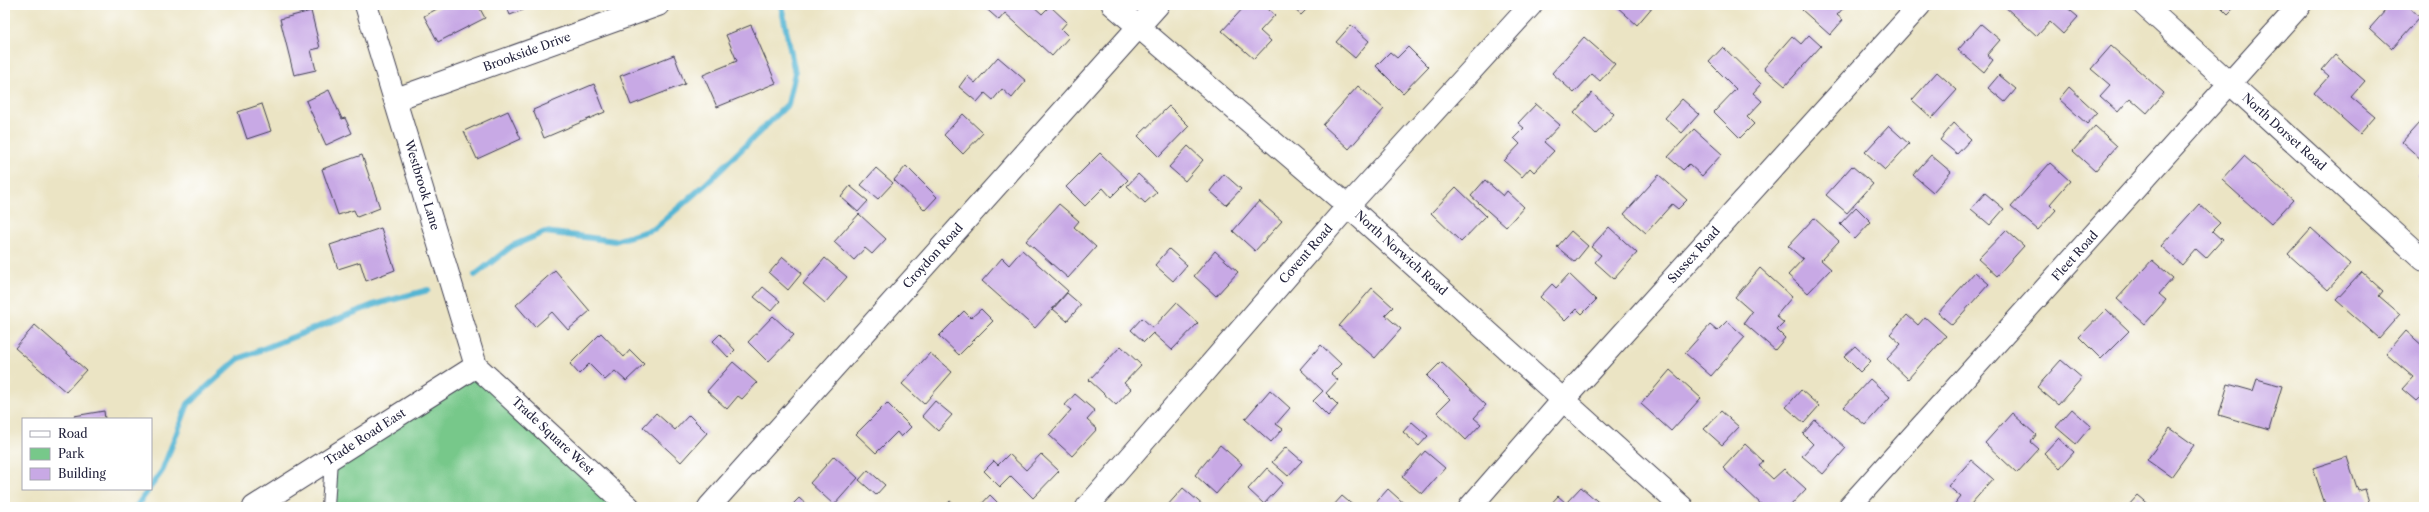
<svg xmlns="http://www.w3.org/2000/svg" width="2429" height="512" viewBox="0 0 2429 512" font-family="'Libre Caslon Text',serif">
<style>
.green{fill:#77c88a;stroke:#4c7562}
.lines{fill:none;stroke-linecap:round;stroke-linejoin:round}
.stream{stroke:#55b5d3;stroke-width:6}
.building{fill:#c8a9e5}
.lane-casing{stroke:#403f50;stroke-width:14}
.street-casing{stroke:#403f50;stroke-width:24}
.lane{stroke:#fff;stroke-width:12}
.street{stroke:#fff;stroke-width:22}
.labels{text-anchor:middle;stroke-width:4;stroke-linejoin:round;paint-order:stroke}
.street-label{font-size:12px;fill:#22223b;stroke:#fff}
</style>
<rect width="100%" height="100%" fill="#fff"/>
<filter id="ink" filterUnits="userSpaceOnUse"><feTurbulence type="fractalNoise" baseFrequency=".025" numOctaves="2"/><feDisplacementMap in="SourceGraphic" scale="8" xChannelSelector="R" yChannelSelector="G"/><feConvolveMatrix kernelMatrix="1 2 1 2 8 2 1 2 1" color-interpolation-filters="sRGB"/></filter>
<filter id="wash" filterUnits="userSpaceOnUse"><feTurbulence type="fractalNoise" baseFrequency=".012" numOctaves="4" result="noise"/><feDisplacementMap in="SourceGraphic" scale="16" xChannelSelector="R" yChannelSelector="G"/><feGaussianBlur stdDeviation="0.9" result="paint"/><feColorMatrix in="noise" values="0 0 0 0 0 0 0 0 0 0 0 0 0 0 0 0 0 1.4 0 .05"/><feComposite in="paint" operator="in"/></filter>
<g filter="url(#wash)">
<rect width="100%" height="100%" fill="#ebe4c4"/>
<path class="green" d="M476,366L629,507H328L331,459Z"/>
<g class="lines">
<path class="stream" d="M475,275L512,246L545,232L615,241L654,229L707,183L788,104L795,73L781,5
M151,486L162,471L188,404L238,359L373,305L428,290
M136,507L149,489"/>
</g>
<g id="blocks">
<path class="building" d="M444,5H478L485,18L438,42L424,16Z
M506,5H536L510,15Z
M982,5H1032L1042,14L1050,6L1067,22L1061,29L1069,37L1052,56L1005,13L999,20Z
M1246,5H1263L1275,15L1260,31L1271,41L1254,59L1222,31Z
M1289,5H1309L1310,6L1301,15Z
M1615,5H1654L1637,25Z
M1806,5H1846L1837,15L1843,20L1830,35L1802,10Z
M2003,5H2064L2078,17L2063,34L2050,22L2037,36Z
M2219,5H2237L2228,14Z
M2378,5H2407L2420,17L2392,48L2370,28L2385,11Z
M311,11L320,48L311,50L316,70L294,75L280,19Z
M1981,24L2000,40L1987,55L1993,60L1984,72L1958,50Z
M751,25L776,83L717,107L703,75L737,61L726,35Z
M1351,25L1369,41L1355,58L1336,42Z
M1809,35L1821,46L1785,86L1764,68L1792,36L1801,44Z
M1584,37L1615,64L1600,81L1592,74L1574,93L1552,73Z
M2111,46L2164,93L2147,113L2130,98L2118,112L2100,96L2110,85L2091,69Z
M1408,47L1428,67L1403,93L1376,66L1390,52L1397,58Z
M1723,47L1761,84L1753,93L1762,101L1747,117L1754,124L1740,138L1714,112L1736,89L1709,62Z
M674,55L685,84L631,105L620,76Z
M2335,55L2365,81L2351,97L2375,117L2360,134L2314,93L2329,76L2322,70Z
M998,57L1026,81L1012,98L1002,89L993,100L985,93L977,102L959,87L967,76L975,83Z
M1937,72L1957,90L1932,118L1912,100Z
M1999,75L2016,89L2005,102L1988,88Z
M594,84L605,112L544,138L533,110Z
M1358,86L1384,109L1349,149L1323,125Z
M2069,87L2097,113L2087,124L2059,99Z
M329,90L342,119L345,118L352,133L326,145L306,101Z
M1592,93L1614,114L1596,134L1574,113Z
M1682,99L1699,114L1682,133L1665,118Z
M262,104L271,131L247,139L238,112Z
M1536,104L1560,125L1544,142L1554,151L1534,172L1530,168L1522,177L1504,161L1520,144L1514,138L1524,128L1518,123Z
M1169,106L1189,126L1159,157L1138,136Z
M508,111L521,139L477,159L464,131Z
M963,114L983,133L963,154L944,135Z
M1954,123L1971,139L1957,154L1940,140Z
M2419,123L2424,127V162L2402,142Z
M1889,126L1909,144L1885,170L1865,152Z
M2095,126L2117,146L2095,171L2073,151Z
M1694,129L1722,154L1702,176L1689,164L1683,170L1668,157Z
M1188,146L1203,160L1185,181L1169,167Z
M1100,153L1128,180L1111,197L1103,188L1085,206L1066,187Z
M362,155L380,208L357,217L354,210L338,215L322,169Z
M1931,155L1951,172L1933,192L1913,175Z
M2244,156L2293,200L2271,224L2222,180Z
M2050,163L2070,181L2050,204L2056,210L2038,230L2011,207Z
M906,166L937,197L925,210L894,180Z
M1852,166L1873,184L1847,213L1826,195Z
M876,168L893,183L878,199L861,185Z
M2424,170V181L2419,176Z
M1138,174L1157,192L1145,203L1127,186Z
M1224,174L1241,189L1226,205L1210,191Z
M1659,175L1687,200L1678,209L1672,204L1646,233L1624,214Z
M1485,180L1503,196L1507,191L1524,207L1506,227L1471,196Z
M850,186L868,201L858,212L841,197Z
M1456,187L1486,216L1461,242L1431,213Z
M1985,193L2004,209L1990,225L1971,209Z
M1259,201L1282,221L1255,251L1233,231Z
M1059,204L1079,221L1074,227L1096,247L1068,278L1026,241Z
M2199,204L2220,223L2212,231L2222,240L2206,258L2196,249L2182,265L2161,246Z
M1856,207L1871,222L1855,239L1840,224Z
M859,214L886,239L872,254L865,248L854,260L834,242Z
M1814,218L1839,241L1821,260L1831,269L1808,293L1788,275L1803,259L1788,246Z
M1609,227L1637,253L1614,279L1595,262L1601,255L1591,247Z
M381,228L395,270L366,281L360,262L338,269L330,245Z
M2311,228L2351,264L2328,290L2288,254Z
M2006,230L2024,246L1997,276L1978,259Z
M1571,231L1588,246L1575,262L1557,247Z
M1169,249L1187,265L1173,281L1155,265Z
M1022,250L1068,291L1035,328L982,281L1002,258L1009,265Z
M1215,251L1238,272L1216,296L1194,276Z
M783,257L802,273L788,290L769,273Z
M825,258L847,277L825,303L803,284Z
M2152,260L2173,278L2159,294L2166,300L2145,324L2117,299Z
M1760,268L1792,297L1776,316L1784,323L1777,330L1785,338L1775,350L1744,323L1752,312L1735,297Z
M555,270L590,311L568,330L552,312L535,327L516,305Z
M1975,272L1989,284L1952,325L1938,313Z
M2362,272L2383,291L2379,296L2400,314L2379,338L2336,300Z
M1569,274L1596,300L1582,314L1577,309L1565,321L1540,297L1552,284L1556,288Z
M763,287L780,301L771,311L754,297Z
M1372,288L1393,307L1385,315L1401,329L1375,358L1339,326Z
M1067,293L1081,305L1067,321L1053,309Z
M1176,303L1198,323L1172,350L1153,333L1144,342L1131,330L1142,318L1153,328Z
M981,309L993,321L959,355L939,336L964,311L971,318Z
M2106,309L2129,331L2101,359L2079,337Z
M1907,315L1918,325L1925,317L1946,336L1908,379L1887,359L1901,344L1890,334Z
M773,316L794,335L768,362L748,342Z
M1727,321L1745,337L1711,376L1685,353L1710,325L1717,331Z
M35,325L86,370L66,392L15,348Z
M2406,331L2424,347V393L2416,401L2402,389L2413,377L2386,354Z
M601,333L624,357L630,350L644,364L626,381L615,371L605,380L589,364L579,374L570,364Z
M720,334L735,350L728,357L713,341Z
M1321,345L1341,364L1331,374L1338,380L1326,393L1338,405L1328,416L1313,401L1323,391L1300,369Z
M1121,346L1141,365L1124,383L1131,389L1116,405L1089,380Z
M1855,346L1871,361L1860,372L1844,356Z
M930,353L952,372L924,404L902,384Z
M2061,360L2082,378L2058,405L2037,387Z
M733,362L757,383L742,399L738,396L727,409L707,391Z
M1441,362L1486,405L1474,418L1481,424L1466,440L1437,412L1450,399L1427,376Z
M1670,370L1701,398L1671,431L1641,404Z
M1870,379L1890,397L1865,425L1844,407Z
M2257,379L2282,386L2269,430L2219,415L2228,384L2253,391Z
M1270,390L1290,408L1276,424L1283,429L1271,442L1245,419Z
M1801,390L1819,406L1804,423L1786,407Z
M1075,394L1095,411L1087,420L1097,429L1072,456L1049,435L1071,410L1065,405Z
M935,401L952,415L938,431L922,416Z
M887,403L911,427L901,437L897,432L876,453L856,434Z
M2072,409L2091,426L2076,444L2056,427Z
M104,411L105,419H74V416Z
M1721,411L1739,427L1722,445L1704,429Z
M656,413L675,430L689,415L707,433L681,462L643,427Z
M2012,413L2036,435L2031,442L2039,449L2017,473L1985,443Z
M1815,420L1846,448L1823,474L1802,456L1813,444L1803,434Z
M1412,422L1428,436L1419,446L1403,432Z
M2170,428L2194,445L2171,477L2147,460Z
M2058,438L2074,452L2060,468L2044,453Z
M1745,444L1763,461L1759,466L1773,479L1784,469L1806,489L1789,507H1764L1723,468Z
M1220,445L1242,464L1216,494L1195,475Z
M1286,447L1302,461L1288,476L1272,462Z
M1425,451L1445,468L1422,494L1402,477Z
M1009,454L1026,470L1041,454L1059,471L1033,498L1011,476L1000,487L984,471L994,461L998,465Z
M834,456L858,478L834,505L810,483Z
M2347,457L2358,491L2365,489L2369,502L2358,507H2326L2313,468Z
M1971,460L1993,479L1971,504L1974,507H1953L1961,497L1948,486Z
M1267,468L1283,483L1264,504L1248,489Z
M868,470L885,485L876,495L859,480Z
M1581,487L1604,507H1548L1558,496L1566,503Z
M1183,488L1205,507H1166Z
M1388,489L1408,507H1372Z
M990,495L1002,507H979Z
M2138,495L2152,507H2127Z
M1342,496L1355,507H1332Z
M799,498L809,507H790Z
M950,501L957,507H944Z"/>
</g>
</g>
<g filter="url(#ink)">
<use href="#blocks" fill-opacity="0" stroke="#403f50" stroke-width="1"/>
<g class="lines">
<defs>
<path id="lane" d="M328,507L331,459"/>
<path id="street" d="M366,5L476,366
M1113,5L1348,206L1682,507
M2144,5L2424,260
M396,99L658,5
M476,366L629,507
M254,507L476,366
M709,507L1158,5
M1087,507L1348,206L1531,5
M1470,507L1564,399L1920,5
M1849,507L2300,5"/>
</defs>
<use href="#lane" class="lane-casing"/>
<use href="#street" class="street-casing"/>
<use href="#lane" class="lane"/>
<use href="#street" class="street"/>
</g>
</g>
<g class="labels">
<g class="street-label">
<text transform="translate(527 52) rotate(-20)" y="4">Brookside Drive</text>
<text transform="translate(2284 132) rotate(42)" y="4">North Dorset Road</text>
<text transform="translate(422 185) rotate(73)" y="4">Westbrook Lane</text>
<text transform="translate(1401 253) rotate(42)" y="4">North Norwich Road</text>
<text transform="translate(1306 254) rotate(-49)" y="4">Covent Road</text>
<text transform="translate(1694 255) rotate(-48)" y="4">Sussex Road</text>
<text transform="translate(933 256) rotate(-48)" y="4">Croydon Road</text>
<text transform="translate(2075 256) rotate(-48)" y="4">Fleet Road</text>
<text transform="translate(553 436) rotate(43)" y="4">Trade Square West</text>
<text transform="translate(365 437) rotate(-33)" y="4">Trade Road East</text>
</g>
</g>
<rect width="2429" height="512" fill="none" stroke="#fff" stroke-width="20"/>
<rect x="22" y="418" width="130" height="72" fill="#ffffff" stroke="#a7a7b1"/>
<rect x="30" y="431" width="20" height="6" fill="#ffffff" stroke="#a7a7b1"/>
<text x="58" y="438" font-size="12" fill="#22223b">Road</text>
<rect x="30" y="448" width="20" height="12" fill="#77c88a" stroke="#a7a7b1"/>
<text x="58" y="458" font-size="12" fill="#22223b">Park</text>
<rect x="30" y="468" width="20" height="12" fill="#c8a9e5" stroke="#a7a7b1"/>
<text x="58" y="478" font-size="12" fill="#22223b">Building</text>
</svg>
